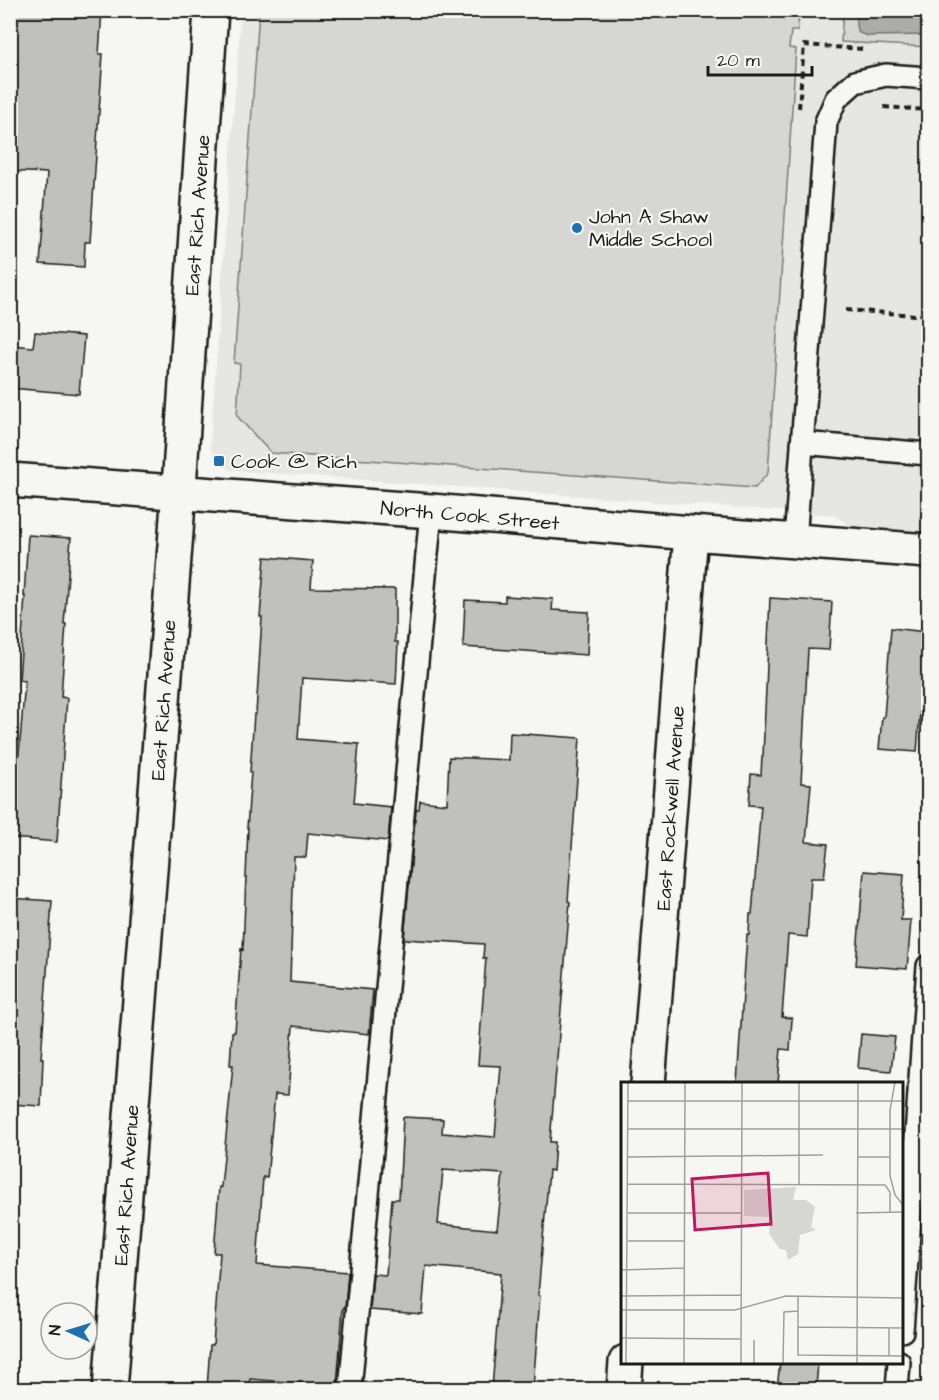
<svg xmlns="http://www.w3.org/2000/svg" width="939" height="1400" viewBox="0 0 939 1400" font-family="'Architects Daughter',sans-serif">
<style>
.built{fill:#e6e6e2}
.green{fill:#d6d6d2;stroke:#797977;stroke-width:1.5}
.water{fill:#acaca9;stroke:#727271;stroke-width:1.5}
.building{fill:#c0c0bd;stroke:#1c1c1c;stroke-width:1.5;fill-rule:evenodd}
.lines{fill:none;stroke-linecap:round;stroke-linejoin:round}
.service-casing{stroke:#1c1c1c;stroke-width:26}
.minor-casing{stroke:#1c1c1c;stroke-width:38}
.path{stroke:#1c1c1c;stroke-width:4;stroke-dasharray:6 4.5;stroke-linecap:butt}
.service{stroke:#f6f6f2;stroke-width:21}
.minor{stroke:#f6f6f2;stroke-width:33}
.poi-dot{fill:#1f6fb2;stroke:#f6f6f2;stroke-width:2}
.labels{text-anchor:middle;stroke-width:4.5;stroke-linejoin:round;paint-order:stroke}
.street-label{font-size:20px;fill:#1c1c1c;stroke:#f6f6f2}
.poi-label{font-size:20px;fill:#1c1c1c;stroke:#f6f6f2;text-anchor:start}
.inset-road{fill:none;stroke:#9f9f9c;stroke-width:1.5}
.view{fill:#c2185b;fill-opacity:0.15;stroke:#c2185b;stroke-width:3}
.inset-edge{fill:none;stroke:#1c1c1c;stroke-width:3}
</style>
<rect width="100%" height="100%" fill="#f6f6f2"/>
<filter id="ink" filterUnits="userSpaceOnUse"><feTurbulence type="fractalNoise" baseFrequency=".0167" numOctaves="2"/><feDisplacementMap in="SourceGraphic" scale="12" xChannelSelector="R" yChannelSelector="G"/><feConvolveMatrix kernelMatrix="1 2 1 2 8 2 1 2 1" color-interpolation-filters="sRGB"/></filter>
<g filter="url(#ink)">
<path class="built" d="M241,11H928V536L859,532L834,515L231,470L216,462L210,446Z"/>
<path class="green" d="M259,11H799L798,31H791L789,48L796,49L768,473L755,488L271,453L237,416L240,364L234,363Z
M843,11H928V47L841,42Z"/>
<path class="water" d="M857,11H928V35L868,36L859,33L856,24Z"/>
<path class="building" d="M10,10H102L99,54H103L90,242H85L84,267L40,264L47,173L10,171Z
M35,332L84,336L79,394L10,388V345L33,347Z
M28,535L71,538L64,624H66L61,697L67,698L57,842L12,838L25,681L19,680L25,596H24Z
M265,557L313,561L311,588L395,589V642H398L396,684L302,678L298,739L359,744L354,803L391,807L388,841L308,833L306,857H294L290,982L373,990L369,1034L293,1026L288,1095L275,1094L267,1178L263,1177L257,1265L348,1272L345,1308H343L337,1386L250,1379L249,1389H207L210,1345H213L220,1253H214L219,1187H221L233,1065H230L232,1032H235L241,949L243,950L248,828H247L251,772H250L254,714H256L262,617H260Z
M505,596L553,599L552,610L589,612L587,655L463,647L465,600L505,602Z
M770,598L832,602L829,650L808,649L801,783L811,784L806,842L828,844L824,878H811L807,937L788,935L782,1017L792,1018L790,1050L781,1049L778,1083H737L747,935H749L750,914H752L761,806L749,805L751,774L761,775L762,756H763Z
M891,628L926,632L917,752L879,749L882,717H884Z
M510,733L580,738L568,901L570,902L550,1142H555L553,1171L549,1170L538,1295L540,1296L533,1389H492L501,1273L426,1266L422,1314L370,1310L373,1274L386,1275L392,1199H399L403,1117L443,1119L442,1133L495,1137L501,1066L478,1065L486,958H483L484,944L404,939L416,809H419L420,801L447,804L449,757L509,760ZM443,1170L503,1174L497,1230L438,1224Z
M864,871L904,874L901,920H911L907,969L856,965Z
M10,898L52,901L41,1058H43L41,1106L10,1104Z
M861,1034L895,1037L891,1071L858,1068Z
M780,1362H818L816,1389H777Z"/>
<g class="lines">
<defs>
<path id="service" d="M802,443L928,454
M795,541L826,122L836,99L855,82L886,75L928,78
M902,1331L928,966
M350,1390L431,511
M897,1390L899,1362"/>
<path id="minor" d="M10,480L431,511L691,533L928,551
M648,1084L691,533
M110,1390L176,532L211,10
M624,1390L626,1362"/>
</defs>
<use href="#service" class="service-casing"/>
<use href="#minor" class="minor-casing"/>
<path class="path" d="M884,107L928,110
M799,108L804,45L862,49
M846,310L928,316"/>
<use href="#service" class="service"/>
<use href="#minor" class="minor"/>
</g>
</g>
<g class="poi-dot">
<circle cx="577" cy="228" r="6"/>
<rect x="213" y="455" width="12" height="12" rx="3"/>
</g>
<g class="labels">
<g class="street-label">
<text transform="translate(197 215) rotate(-86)" y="7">East Rich Avenue</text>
<text transform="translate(470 515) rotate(5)" y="7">North Cook Street</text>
<text transform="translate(163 700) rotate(-86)" y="7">East Rich Avenue</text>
<text transform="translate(670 808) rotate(-86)" y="7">East Rockwell Avenue</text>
<text transform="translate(126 1185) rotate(-86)" y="7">East Rich Avenue</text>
</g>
<g class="poi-label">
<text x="589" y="223">John A Shaw<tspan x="589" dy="23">Middle School</tspan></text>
<text x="231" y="468">Cook @ Rich</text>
</g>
</g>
<g transform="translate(621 1082)">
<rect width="282" height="282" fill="#f6f6f2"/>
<path d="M175,105L172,118H185L194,125L190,145L195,148L179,153L177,172L167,178L165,168L159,167L148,152L150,135L123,134V108Z" fill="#d6d6d2"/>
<path class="inset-road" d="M274,0L269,28V94L274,113L282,123M7,19H282M7,47H282M7,75L202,73M236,75H269M7,102L264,103L269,110V131M178,103V0M7,131H120M235,131L282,130M7,159H64M0,188L64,186M0,214L120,213M177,214V273L282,274M0,228H114L165,214L282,216M177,245L282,246M268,246V274M0,256L120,257M5,282L7,0M63,282L64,0M120,282L121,0M133,282V258M162,282L163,230L177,229M236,282L237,0"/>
<path class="view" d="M147,91L150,142L74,148L71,97Z"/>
<rect width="282" height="282" class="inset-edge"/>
</g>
<rect width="939" height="1400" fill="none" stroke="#f6f6f2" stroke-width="36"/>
<rect x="18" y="18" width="903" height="1364" fill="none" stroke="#1c1c1c" stroke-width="2" filter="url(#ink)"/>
<g transform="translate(69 1331) rotate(274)"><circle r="28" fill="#f6f6f2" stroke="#9f9f9c" stroke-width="1.5"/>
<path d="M0-4.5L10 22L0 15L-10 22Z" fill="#1f6fb2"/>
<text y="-9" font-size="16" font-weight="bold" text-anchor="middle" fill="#1c1c1c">N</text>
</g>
<path d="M708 66v9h104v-9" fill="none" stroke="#1c1c1c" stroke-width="3"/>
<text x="717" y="66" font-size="18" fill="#1c1c1c" stroke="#f6f6f2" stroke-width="4.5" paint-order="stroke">20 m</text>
</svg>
